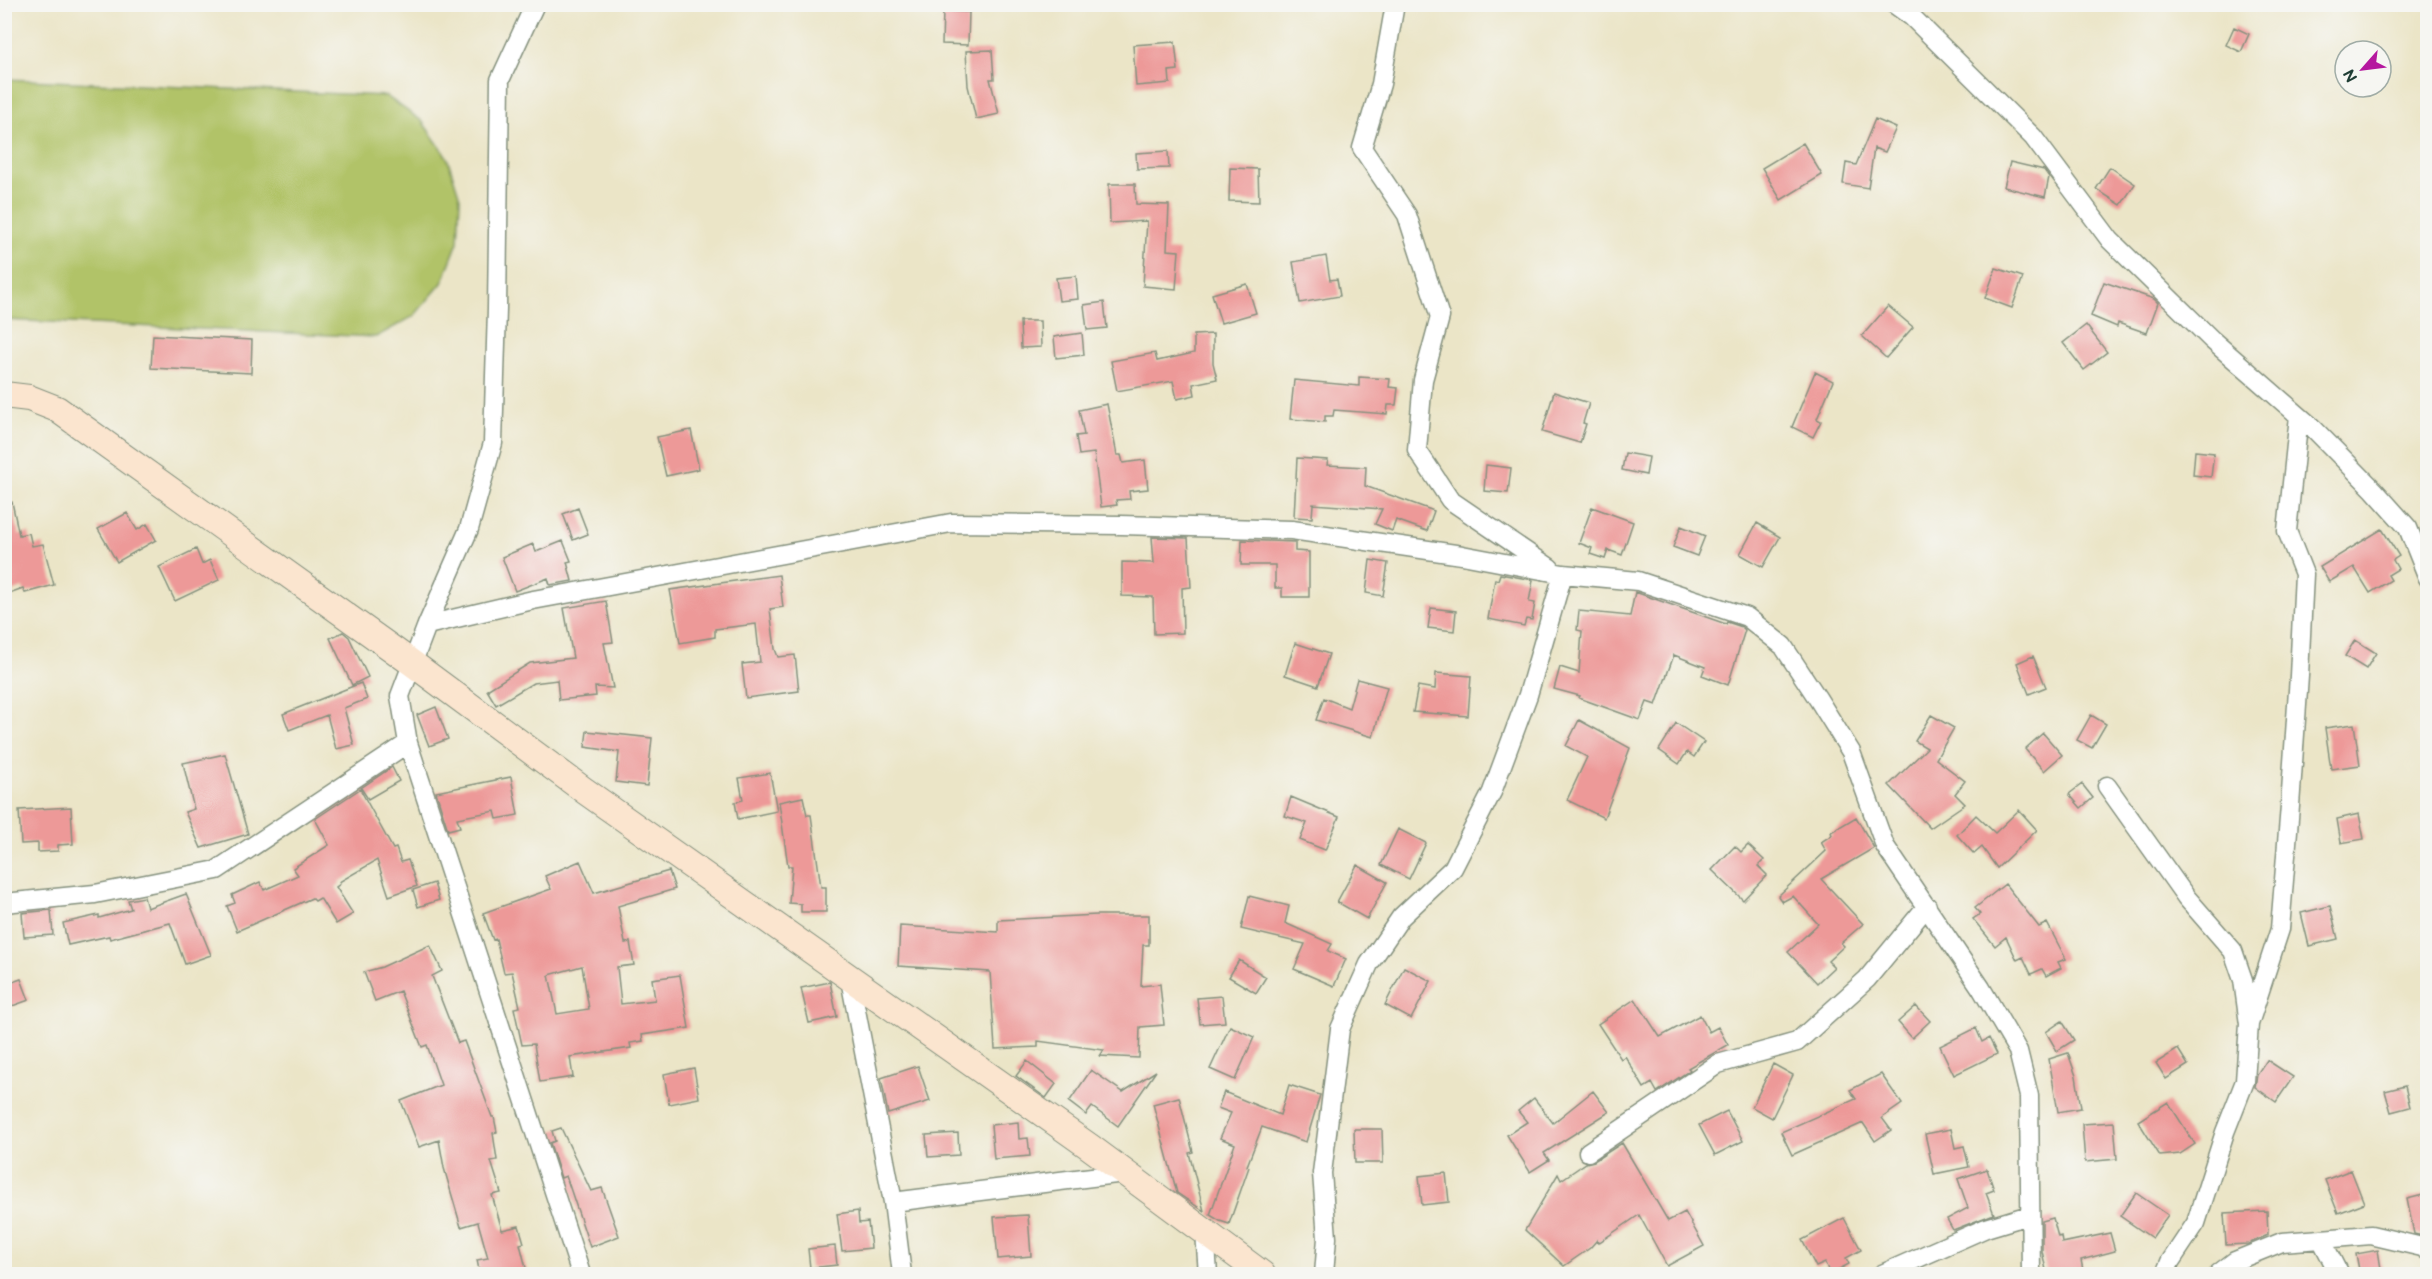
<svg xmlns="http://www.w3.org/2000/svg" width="2432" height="1279" viewBox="0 0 2432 1279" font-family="'Balsamiq Sans',sans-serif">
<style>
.green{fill:#b1c367;stroke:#68804e;stroke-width:1.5}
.building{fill:#ed9998;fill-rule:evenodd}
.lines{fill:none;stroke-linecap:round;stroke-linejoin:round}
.street-casing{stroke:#85917e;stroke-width:21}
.secondary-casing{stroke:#85917e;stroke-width:28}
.street{stroke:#fff;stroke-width:18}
.secondary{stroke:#fbe5cf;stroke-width:26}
</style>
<rect width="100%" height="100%" fill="#f6f6f2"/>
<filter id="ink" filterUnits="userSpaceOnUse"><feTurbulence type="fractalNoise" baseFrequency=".0167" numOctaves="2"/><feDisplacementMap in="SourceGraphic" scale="12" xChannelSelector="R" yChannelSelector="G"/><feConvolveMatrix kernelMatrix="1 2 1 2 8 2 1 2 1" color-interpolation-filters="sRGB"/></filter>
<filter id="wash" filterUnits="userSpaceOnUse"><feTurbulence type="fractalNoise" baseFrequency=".008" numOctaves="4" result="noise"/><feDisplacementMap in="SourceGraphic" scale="24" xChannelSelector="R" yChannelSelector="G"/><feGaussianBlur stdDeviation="1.35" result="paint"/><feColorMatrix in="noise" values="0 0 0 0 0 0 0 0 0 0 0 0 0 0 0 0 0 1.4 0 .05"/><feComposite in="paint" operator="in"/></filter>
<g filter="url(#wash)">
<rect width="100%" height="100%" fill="#ebe5c7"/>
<path class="green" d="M5,79L386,96L422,121L447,157L460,198L458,242L442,283L414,316L376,337L5,320Z"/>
<g id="blocks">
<path class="building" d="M943,11L969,12L968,45L942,44Z
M2234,27L2249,34L2241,52L2226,45Z
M1175,42L1178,70L1169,71L1170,83L1136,86L1133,45Z
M992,50L994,79H990L999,114L976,119L968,86L966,51Z
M1875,119L1896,128L1885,152L1874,148L1868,188L1843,184L1846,163L1856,165Z
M1803,143L1822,175L1781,200L1762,168Z
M1168,151L1169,168L1137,169L1136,153Z
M2010,162L2044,170L2049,177L2045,197L2004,187Z
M2110,167L2135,184L2121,205L2096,189Z
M1230,168L1258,169L1259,202L1229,201Z
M1109,184H1135L1136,204L1169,205L1167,250L1179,251L1176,289L1143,286L1147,221L1110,223Z
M1326,256L1330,280L1337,279L1340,296L1300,303L1293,262Z
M1996,268L2023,277L2012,308L1985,298Z
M1076,276L1078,299L1059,301L1056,278Z
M2104,282L2154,299L2158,303L2147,333L2118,323L2117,327L2091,316Z
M1247,284L1256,313L1221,323L1212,294Z
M1104,302L1107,328L1087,330L1084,305Z
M1888,306L1913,327L1886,358L1862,336Z
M1020,321H1040L1041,347L1021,348Z
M2086,325L2107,352L2084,370L2063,343Z
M1082,333L1084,355L1056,358L1054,337Z
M1213,334V363L1217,379L1193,384L1195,395L1177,399L1173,381L1117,391L1111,361L1155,353L1157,361L1194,353V335Z
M153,335L252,340L251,373L151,368Z
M1815,372L1833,381L1817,419L1821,421L1813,437L1792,427Z
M1359,377L1390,379L1389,387L1398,388L1396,405H1388L1387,414L1334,410L1333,416H1325V422L1290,419L1294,380L1359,386Z
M1554,392L1589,403L1583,423L1586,424L1580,443L1542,432Z
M1107,404L1117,455H1121L1123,463L1145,460L1148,489L1129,491L1130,499L1116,500L1117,505L1101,507L1094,453L1079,455L1076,436L1084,435L1079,410Z
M691,430L699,469L666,476L657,437Z
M2195,451L2214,453L2211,477L2193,475Z
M1625,453L1649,457L1646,475L1622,470Z
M1297,458L1328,460L1327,465L1366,467L1365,486L1434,511L1427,531L1396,520L1392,531L1375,524L1382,509L1313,504L1312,518L1294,517Z
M1486,465L1511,468L1508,493L1484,491Z
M12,502L19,535L29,533L32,546L43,544L54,585L25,593L23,588L4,595V503Z
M1592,507L1633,522L1622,555L1608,550L1605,559L1590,554L1592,548L1579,543Z
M578,508L588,534L573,540L563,514Z
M127,513L137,530L147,524L156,540L117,562L98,529Z
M1757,523L1780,537L1763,567L1740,554Z
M1681,526L1705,536L1697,556L1673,547Z
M2382,529L2399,556L2393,560L2398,569L2388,575L2391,580L2370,593L2354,567L2329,582L2320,567Z
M1152,537L1188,538L1191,587L1182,588L1183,633L1154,634L1153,597L1122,596V562L1154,563Z
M1242,540L1295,542V551L1309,552V597H1282V588H1275V565H1241Z
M563,541L571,561L567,562L572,581L550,585L548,578L515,591L502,557L533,544L536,552Z
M196,549L202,564L210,560L219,580L175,601L159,567Z
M1370,560L1388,563L1383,596L1366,593Z
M1500,574L1533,580L1529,602L1535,603L1532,620L1526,619L1524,626L1488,619L1495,579L1498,580Z
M779,575L783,607L770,609L775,649L778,657L795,655L799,691L746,698L742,664L760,662L756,624L715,629V637L680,643L670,590Z
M1635,592L1726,624L1727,622L1742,627L1745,630L1728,685L1702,675L1705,667L1674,655L1656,705L1647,702L1640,720L1579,698L1580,696L1554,689L1560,667L1579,673L1582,631L1577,630L1579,611L1630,616Z
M606,601L613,642L604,643L613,688L595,687L596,696L559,700L557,680L533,683L496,705L487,690L530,663L573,658L564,608Z
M1431,608L1456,611L1454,631L1428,628Z
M343,632L349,637L368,677L352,685L330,638Z
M2355,640L2376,653L2366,669L2345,656Z
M1295,643L1329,654L1318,686L1285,675Z
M2033,656L2046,687L2029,694L2017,663Z
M1436,673L1471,676L1468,716L1413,712L1418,686L1435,689Z
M1357,679L1387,687L1373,737L1316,720L1324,698L1349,708Z
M361,683L367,699L344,708L354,745L336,749L327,715L289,730L283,714Z
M436,707L448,739L429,746L417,715Z
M1931,715L1954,728L1936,759L1965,781L1955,794L1965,804L1930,828L1889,785L1927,748L1915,741Z
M2091,715L2106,724L2092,748L2077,740Z
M1579,720L1630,748L1604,818L1567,800L1587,757L1566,746Z
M1676,723L1704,742L1694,757L1687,752L1679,764L1659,750Z
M2354,724L2360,765L2331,769L2325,728Z
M587,731L652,738L647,786L616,782L619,752L585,747Z
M2043,733L2062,755L2044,771L2025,749Z
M225,754L248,834L201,848L185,812L194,809L183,763Z
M392,767L399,781L368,799L361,788Z
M770,773L777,811L738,819L735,802L743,800L739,778Z
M511,777L518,815L497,819L495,811L457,818L460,827L448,830L436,792Z
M2082,784L2093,798L2081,808L2069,794Z
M360,789L393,849L396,848L401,862L408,860L417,886L389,896L377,860L339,882L340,884L336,887L353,914L336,924L320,898L315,901L312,898L237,931L227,906L235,903L232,895L260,882L264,890L298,875L293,868L329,845L315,819Z
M803,797L807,815H811L821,887H826V912H801V904L789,903L792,866H788L779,802Z
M1291,797L1339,817L1325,850L1300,840L1307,823L1285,816Z
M71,807L73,844L58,845V851L38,852V843L21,844L19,810Z
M2019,810L2037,830L1997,868L1982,847L1974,854L1957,835L1976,815L1995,833Z
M2359,814L2364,839L2341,843L2337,819Z
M1856,817L1874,848L1821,879L1863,924L1841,943L1844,946L1828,961L1834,967L1817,983L1788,952L1818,924L1793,896L1782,902L1778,896L1826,851L1821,842L1832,835L1831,832Z
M1398,829L1426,843L1409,879L1381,865Z
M1748,845L1764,860L1758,866L1767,875L1743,900L1712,870L1735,846L1741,852Z
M580,861L594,893L669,871L675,889L618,906L625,943L630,942L634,965L617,967L621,1004L655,1000L652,979L680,975L689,1028L642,1035L643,1041L630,1043L631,1048L570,1057L573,1077L540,1082L534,1044L522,1045L514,1008L520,1007L512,972L504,973L496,939L493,940L483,913L551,889L545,876ZM582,966L589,1009L557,1014L549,975Z
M1357,865L1387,882L1367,919L1337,902Z
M434,883L439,900L418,907L413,890Z
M2005,884L2039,927L2047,923L2066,959L2058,962L2061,968L2046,976L2042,969L2031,974L2023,957L2017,960L2006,937L1995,946L1973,919L1980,914L1975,908Z
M186,894L211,955L185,964L170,923L110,939L109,936L68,945L63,923L99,915V918L131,909L128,900L144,897L147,908Z
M1249,896L1289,906L1285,923L1332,944L1328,951L1346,959L1334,986L1294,969L1305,944L1241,929Z
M2330,906L2338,939L2309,946L2301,913Z
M51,910L53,935L24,937L22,913Z
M1097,915H1149V945H1143L1141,986L1160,984L1164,1025L1140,1027L1139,1058L1100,1056L1104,1050L1038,1041V1047L995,1049L990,972L898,966L900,926L998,932V920Z
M430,945L442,971L432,976L458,1043L464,1041L492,1117H494L497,1132L493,1133L497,1160L491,1161L501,1193L492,1195L502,1230L519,1226L524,1243L520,1244L527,1272L480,1275L477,1260L488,1258L478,1222L461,1227L444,1168L439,1140L419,1147L401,1101L441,1085L427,1045L422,1047L400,991L375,1001L364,972L382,967Z
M1239,960L1266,977L1256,993L1229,977Z
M1404,967L1431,981L1411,1019L1385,1005Z
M21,979L29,1000L4,1009V985Z
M830,982L837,1017L809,1023L801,988Z
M1222,996L1225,1022L1200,1024L1197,998Z
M1635,999L1660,1037L1700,1015L1709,1032L1718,1027L1728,1045L1688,1068L1690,1070L1657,1092L1652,1083L1644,1088L1625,1056L1621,1059L1598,1024Z
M1916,1006L1930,1021L1912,1038L1898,1022Z
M2062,1021L2074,1040L2057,1051L2046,1032Z
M1230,1026L1254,1037L1235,1080L1210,1069Z
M1976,1028L1982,1042L1989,1038L1997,1054L1954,1075L1940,1046Z
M2178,1049L2188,1065L2166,1079L2156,1063Z
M2068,1053L2076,1076L2081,1108L2058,1112L2049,1059Z
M2267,1060L2293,1077L2276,1102L2255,1087L2257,1075Z
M1027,1061L1056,1084L1046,1098L1016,1076Z
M1773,1064L1793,1075L1772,1118L1752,1107Z
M918,1066L930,1101L888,1114L881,1078Z
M694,1068L699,1098L669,1104L664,1074Z
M1091,1070L1123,1092L1156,1071L1118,1126L1092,1107L1086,1115L1069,1102Z
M1881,1074L1902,1104L1882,1118L1891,1130L1875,1141L1863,1123L1792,1155L1781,1132L1856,1099L1850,1090Z
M1289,1085L1320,1095L1306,1142L1262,1127L1247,1166L1249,1167L1229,1224L1220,1221L1210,1215L1235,1144L1220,1138L1231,1113L1218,1108L1224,1092L1280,1115Z
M2405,1086L2410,1107L2391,1112L2385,1091Z
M1593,1091L1609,1112L1544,1153L1549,1160L1530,1172L1507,1135L1527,1122L1518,1111L1534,1098L1553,1123Z
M1179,1097L1193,1152L1189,1153L1204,1211L1177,1193L1153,1104Z
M2168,1102L2195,1144L2180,1154L2160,1156L2138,1121Z
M1727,1111L1743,1141L1715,1155L1699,1125Z
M1018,1122L1019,1139L1028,1138L1030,1156L994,1159L991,1125Z
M2114,1122L2117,1159L2085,1162L2082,1124Z
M561,1128L591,1191L602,1188L619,1236L590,1247L566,1176L561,1178L550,1143L555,1141L552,1131Z
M1354,1129H1382L1383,1163H1355Z
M1951,1129L1955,1148L1964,1146L1969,1167L1934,1174L1925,1134Z
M958,1133L959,1155L928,1157L926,1135Z
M1622,1143L1668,1221L1685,1212L1704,1246L1667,1266L1639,1215L1598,1243L1597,1240L1590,1248L1564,1266L1525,1230L1558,1174L1561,1180L1586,1163L1594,1161Z
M1987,1169L1994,1190L1986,1193L1994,1214L1953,1230L1947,1219L1968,1208L1958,1179Z
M2351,1170L2364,1203L2338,1213L2325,1180Z
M1446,1173L1449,1202L1422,1205L1419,1176Z
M2136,1193L2168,1215L2152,1238L2120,1216Z
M2427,1194V1237L2414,1234L2407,1199Z
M858,1211L859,1223L868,1222L871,1248L842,1251L837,1214Z
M2267,1211L2268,1235L2248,1244L2226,1245L2224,1213Z
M1028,1215L1031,1256L998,1259L994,1217Z
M1844,1218L1861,1250L1846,1258L1849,1264L1830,1274L1825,1263L1816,1267L1802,1240Z
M2053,1218L2058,1237L2061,1236L2062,1243L2110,1233L2115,1251L2081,1260L2083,1270L2047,1275L2042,1251V1221Z
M835,1246L837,1265L810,1268L808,1249Z
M2378,1250L2382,1275H2360L2356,1254Z"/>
</g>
</g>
<g filter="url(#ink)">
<use href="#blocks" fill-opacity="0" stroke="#85917e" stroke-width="1.5"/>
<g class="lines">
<defs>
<path id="street" d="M535,4L500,80L497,309L493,443L469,529L427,625L400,696L408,743L581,1274
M1395,4L1381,84L1362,148L1407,215L1440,317L1423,380L1417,450L1450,500L1550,568
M1894,4L1912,17L2033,137L2110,240L2212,340L2314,429L2374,490L2408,528L2428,578
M427,625L533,600L951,523L1121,525L1292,530L1462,555L1563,574L1638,581L1747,617L1783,646L1818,699L1851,752L1885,846L1981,988L2018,1051L2029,1096L2031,1274
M2107,786L2186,897L2233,951L2243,980L2249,1024L2245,1081L2225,1132L2196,1223L2170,1262L2165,1274
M4,903L95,894L217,870L408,743
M850,979L893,1202
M2249,1024L2280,929L2290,806L2299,676L2304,574L2287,531L2299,416
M1588,1152L1718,1064L1797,1042L1867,979L1927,906
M1205,1232L1208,1274
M2321,1239L2371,1235L2422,1247L2428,1251
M902,1274L893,1202L1124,1173
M1324,1274L1327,1238L1322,1173L1340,1029L1369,964L1401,917L1453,868L1492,792L1528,695L1563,574
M1882,1274L1986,1228L2029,1215
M2218,1274L2235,1261L2282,1242L2321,1239L2339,1274"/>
<path id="secondary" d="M4,395L29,398L57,409L412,663L585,791L1090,1147L1262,1274"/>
</defs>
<use href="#street" class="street-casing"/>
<use href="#secondary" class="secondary-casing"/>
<use href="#street" class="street"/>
<use href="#secondary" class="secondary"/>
</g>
</g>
<rect width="2432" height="1279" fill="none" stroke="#f6f6f2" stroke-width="24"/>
<g transform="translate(2363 69) rotate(242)"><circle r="28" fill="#f6f6f2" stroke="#a0aca6" stroke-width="1.5"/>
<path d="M0-4.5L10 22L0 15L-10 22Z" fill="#b5179e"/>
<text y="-9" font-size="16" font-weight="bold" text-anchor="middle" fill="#1f3d34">N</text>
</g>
</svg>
